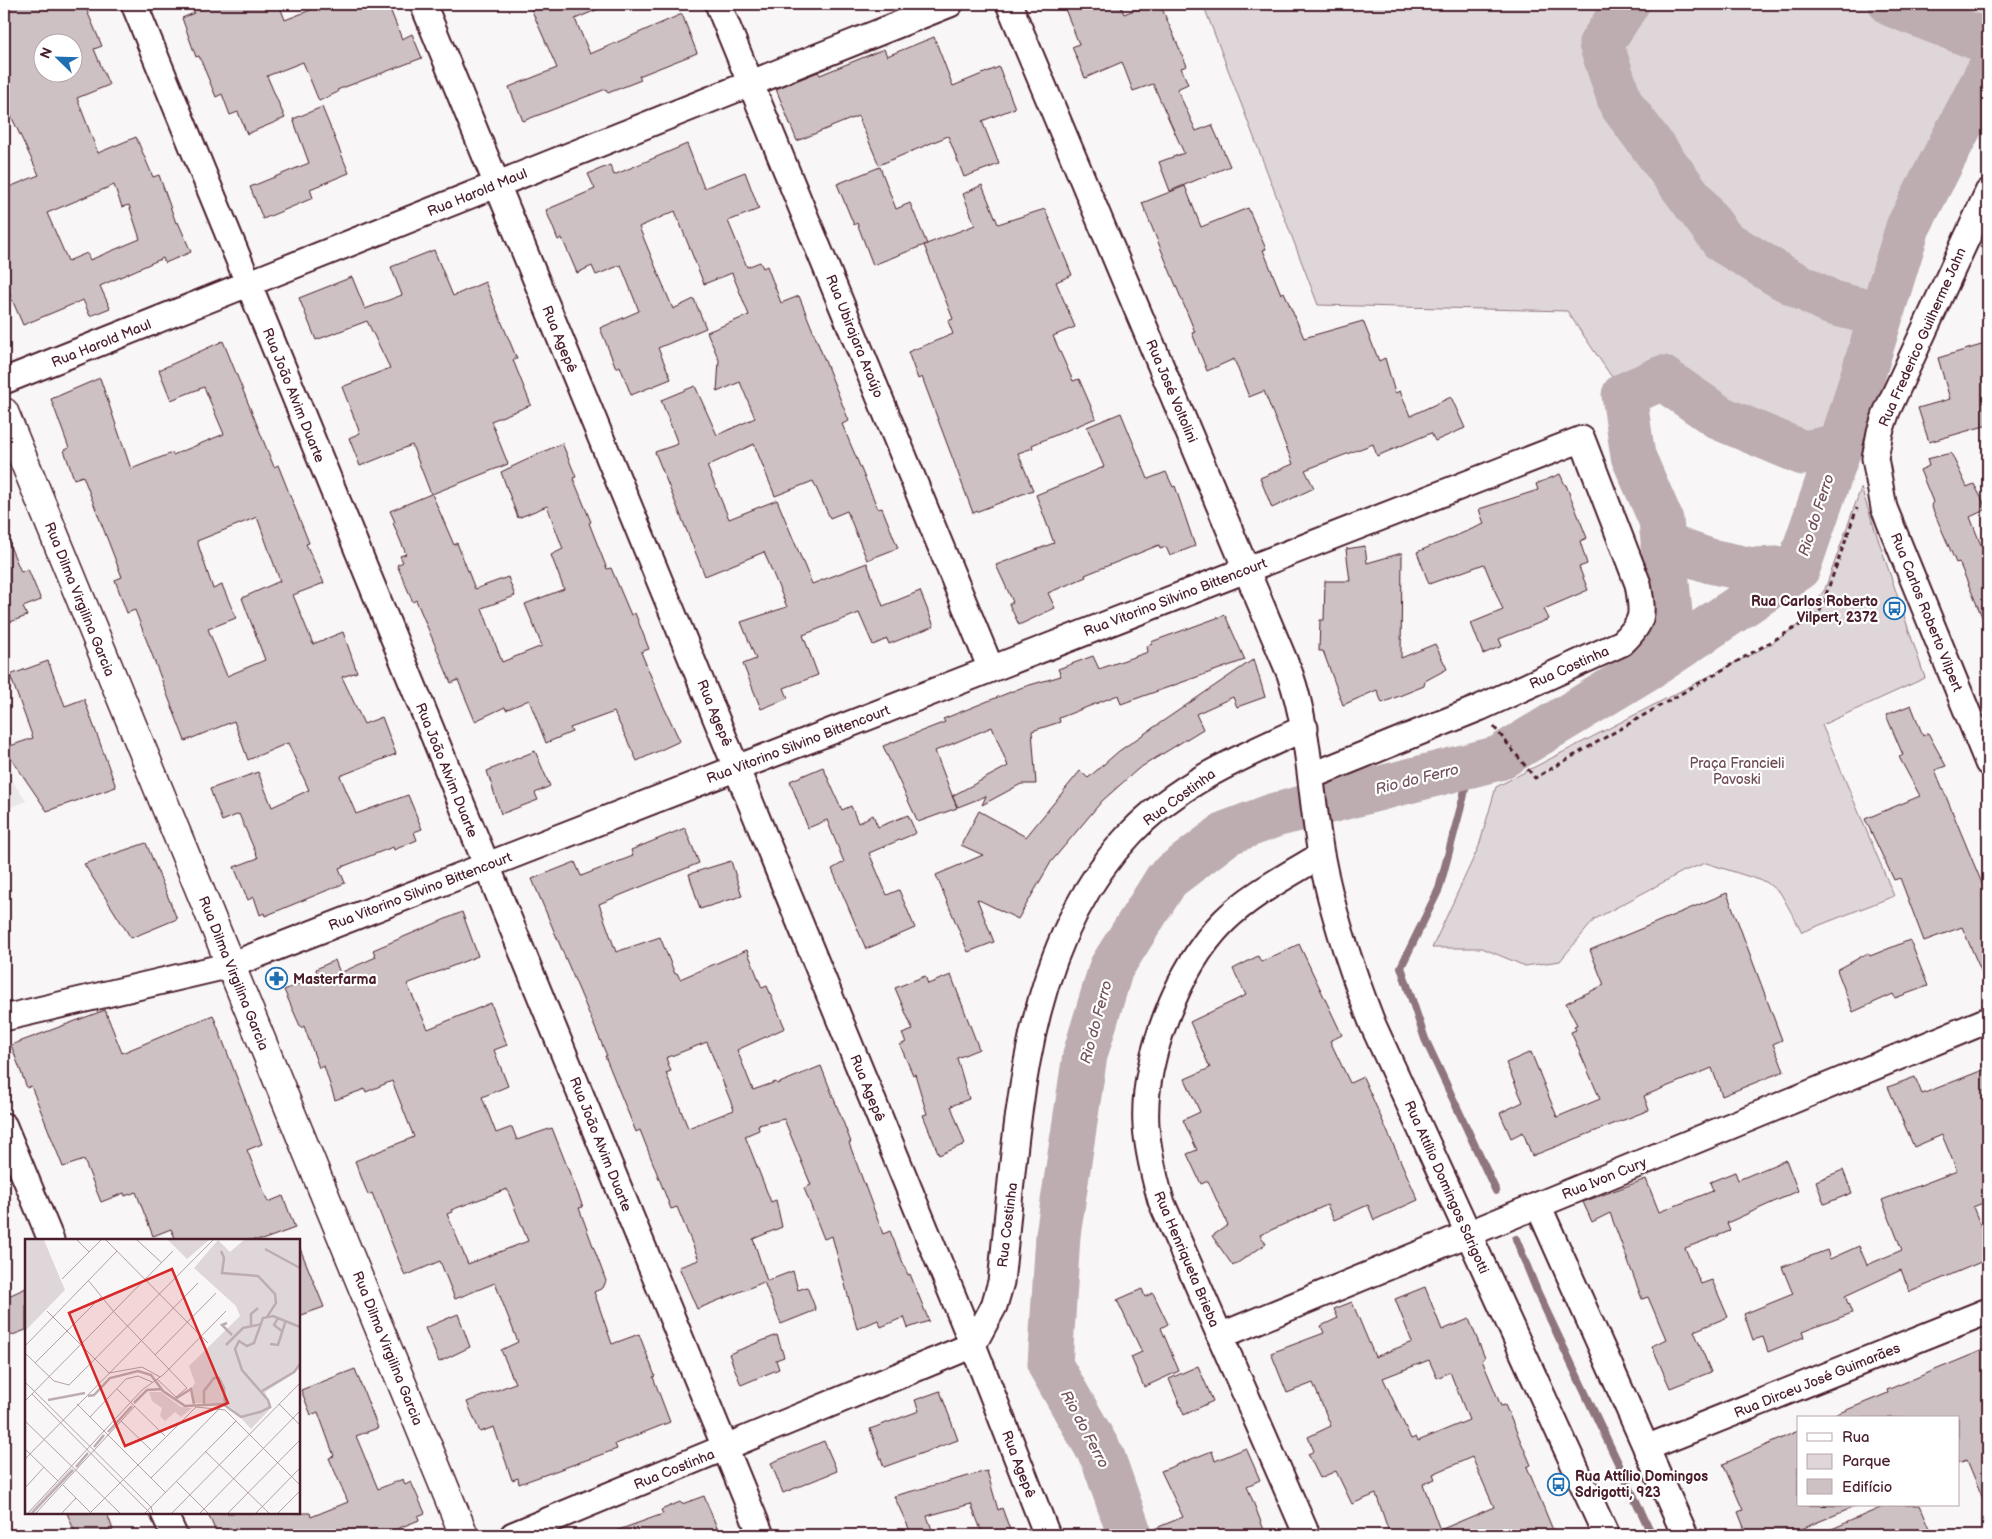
<svg xmlns="http://www.w3.org/2000/svg" width="1992" height="1539" viewBox="0 0 1992 1539" font-family="'Balsamiq Sans',sans-serif">
<style>
.built{fill:#ebe6e8}
.green{fill:#ded6d9;stroke:#947a82}
.lines{fill:none;stroke-linecap:round;stroke-linejoin:round}
.stream{stroke:#8f747b;stroke-width:8}
.river{stroke:#bdadb0;stroke-width:45}
.building{fill:#cdc1c4;stroke:#4a1f2b;fill-rule:evenodd}
.minor-casing{stroke:#4a1f2b;stroke-width:29}
.tertiary-casing{stroke:#4a1f2b;stroke-width:31}
.path{stroke:#4a1f2b;stroke-width:3;stroke-dasharray:5 4;stroke-linecap:butt}
.minor{stroke:#fff;stroke-width:25}
.tertiary{stroke:#fff;stroke-width:28}
.labels{text-anchor:middle;stroke-width:4.5;stroke-linejoin:round;paint-order:stroke}
.street-label{font-size:14px;fill:#4a1f2b;stroke:#fff}
.poi-label{font-size:14px;font-weight:bold;fill:#4a1f2b;stroke:#fff;text-anchor:start}
.park-label{font-size:14px;fill:#6f4d56;stroke:#fff}
.water-label{font-size:15px;font-style:italic;fill:#72515a;stroke:#fff}
.inset-river{fill:none;stroke:#bdadb0;stroke-width:2.5}
.inset-road{fill:none;stroke:#b2a0a5;stroke-width:1}
.view{fill:#d62828;fill-opacity:0.15;stroke:#d62828;stroke-width:2.5}
.inset-edge{fill:none;stroke:#4a1f2b;stroke-width:2.5}
</style>
<rect width="100%" height="100%" fill="#f8f6f7"/>
<filter id="ink" filterUnits="userSpaceOnUse"><feTurbulence type="fractalNoise" baseFrequency=".02" numOctaves="2"/><feDisplacementMap in="SourceGraphic" scale="10" xChannelSelector="R" yChannelSelector="G"/><feConvolveMatrix kernelMatrix="1 2 1 2 8 2 1 2 1" color-interpolation-filters="sRGB"/></filter>
<g filter="url(#ink)">
<path class="built" d="M4,769L26,801L4,810Z"/>
<path class="green" d="M1203,4H1988V73L1908,227L1851,414L1803,453L1720,418L1662,378L1624,395L1567,311L1318,305Z
M1861,488L1925,678L1822,725L1894,896L1802,932L1781,894L1766,882L1706,863L1684,871L1595,919L1560,961L1525,966L1482,948H1432L1479,846L1496,787L1771,644L1802,622L1825,589Z"/>
<g class="lines">
<path class="stream" d="M1470,765L1463,799L1439,889L1401,967L1425,1039L1496,1191
M1516,1239L1537,1291L1652,1535"/>
<path class="river" d="M1627,4L1601,44L1621,104L1723,241L1782,277L1832,303L1881,315
M1891,4L1988,42
M1663,545L1710,561L1752,570L1798,568
M1657,662L1670,613L1661,520L1633,456L1624,395L1662,378L1720,418L1803,453L1840,446
M1130,1535L1103,1458L1050,1365L1058,1235L1085,1055L1111,968L1167,879L1227,833L1275,815L1499,758L1657,662L1798,568L1851,414L1908,227L1988,72"/>
</g>
<path class="building" d="M4,4H84L102,46L94,49L109,85L77,98L98,153L136,137L153,177L159,175L176,223L178,222L191,252L165,263L163,258L100,286L110,308L90,316L83,300L23,325L4,281V189L39,175L4,101ZM42,42H72V72H42ZM114,185L122,207L129,205L140,239L90,260L87,253L68,261L47,213Z
M190,4H279L285,20L326,4H388L402,39L412,34L422,58L337,90L338,92L319,101L303,62L267,76L285,118L247,134L238,112L230,115L222,94L216,97L199,56L196,57L182,18L194,13Z
M529,4H610L575,19L590,54L682,14L697,53L639,76L641,80L608,93L606,89L523,121L509,87L557,68Z
M1063,4H1120L1124,14L1149,4H1160L1187,66L1181,68L1188,84L1177,89L1196,131L1212,125L1230,166L1170,191L1159,162L1184,153L1153,84L1133,91L1122,62L1085,78L1072,47L1079,44Z
M934,37L953,86L999,67L1015,108L982,121L999,164L964,177L948,136L879,165L858,116L797,141L776,89L818,72L820,75L884,49L887,56Z
M322,107L349,173L310,189L313,198L263,219L250,187L309,163L293,119Z
M687,144L704,188L745,172L759,209L728,221L747,267L760,262L763,268L767,266L781,303L799,296L849,421L842,424L878,509L882,508L898,548L867,560L847,511L830,518L813,481L775,496L754,444L707,466L729,519L777,500L812,584L867,563L883,606L920,591L934,626L889,644L887,639L873,645L859,613L803,635L818,675L784,688L788,698L761,709L743,664L756,659L741,622L787,607L764,552L705,576L655,452L678,444L661,400L695,386L717,435L755,418L740,382L717,392L719,360L707,332L749,315L732,273L704,284L675,211L639,227L673,309L694,299L706,328L658,348L671,379L631,395L620,366L616,368L600,328L639,311L621,265L596,275L592,266L577,273L562,238L558,240L546,210L595,189L588,174L610,165L614,175Z
M880,167L896,209L910,203L927,244L873,265L857,223L854,225L837,184Z
M982,185L998,224L1045,209L1072,275L1056,282L1075,327L1053,336L1073,381L1079,379L1096,418L1032,445L1033,448L1018,453L1033,490L973,513L922,377L918,379L908,352L953,334L948,321L953,319L924,245L975,225L963,194Z
M1185,186L1201,227L1248,208L1266,249L1263,250L1281,294L1284,292L1304,338L1363,321L1379,361L1385,358L1395,393L1400,391L1410,416L1451,397L1465,428L1435,441L1431,433L1377,456L1373,444L1305,470L1314,488L1272,508L1260,478L1293,464L1264,391L1249,397L1234,359L1207,371L1192,333L1195,332L1142,203Z
M434,250L453,296L485,282L517,359L513,360L531,405L491,421L508,464L432,494L454,545L457,543L475,589L508,577L515,596L482,608L502,662L542,646L525,604L564,589L551,555L563,549L547,506L518,518L501,472L562,443L576,477L573,478L591,522L589,523L607,569L611,568L631,615L635,613L649,649L641,652L661,701L680,741L637,761L614,712L570,728L572,732L546,743L529,700L506,710L505,707L475,721L458,680L451,683L416,600L413,602L397,565L403,562L400,556L406,554L393,523L395,522L390,511L431,494L412,445L360,466L349,438L360,433L342,387L390,368L367,321L316,340L299,298L352,277L365,309L402,295L391,267Z
M223,341L274,467L278,465L309,543L306,544L324,583L293,595L313,644L343,632L357,672L342,677L364,724L382,717L396,754L340,776L356,814L408,795L422,829L414,832L417,840L394,850L393,847L339,868L345,883L265,916L264,913L260,915L254,897L248,900L234,867L258,858L239,814L222,821L210,789L258,772L272,807L309,790L288,743L248,760L234,721L185,741L135,610L127,613L115,580L122,577L83,476L74,479L64,450L69,448L51,399L100,378L131,469L172,453L173,455L224,434L204,387L171,400L159,370ZM257,517L280,581L242,598L265,660L227,676L208,629L236,618L222,585L213,589L197,541Z
M1988,343V425L1929,442L1918,408L1950,399L1938,358Z
M1121,413L1148,479L1166,472L1173,487L1175,486L1195,546L1170,556L1166,547L1160,549L1159,545L1085,575L1086,577L1048,593L1055,608L1019,625L1009,604L1013,602L996,565L1054,543L1036,495L1104,467L1087,427Z
M1951,453L1967,487L1974,484L1987,509L1970,517L1988,563V631L1959,562L1956,563L1931,505L1933,502L1920,470L1929,466L1927,459Z
M1560,474L1565,485H1566L1587,538L1580,541L1587,564L1579,567L1588,590L1544,609L1549,619L1499,639L1502,646L1483,654L1471,623L1503,610L1484,564L1429,584L1417,552L1484,524L1479,509L1538,490L1536,484Z
M4,532L21,572L28,569L41,600L23,607L27,616L4,624Z
M1365,546L1367,563L1402,553L1401,658L1435,644L1447,669L1425,681L1424,686L1382,703L1377,690L1343,705L1323,651H1319L1320,620H1324L1325,581H1350L1346,549Z
M1225,615L1245,660L1121,704L1118,695L1059,718L1060,722L1032,731L1036,784H1021L982,805L986,796L958,807L952,796L1008,766L992,727L935,751L957,808L918,822L883,746L945,722L943,719L1023,687L1061,676L1058,669L1093,656L1099,669L1148,652L1147,646L1152,644L1151,642Z
M1254,659L1265,697L1237,707L1233,697L1196,714L1203,729L1138,769L1102,801L1051,862L1018,919L977,899L994,942L968,952L936,875L983,855L961,845L979,811L1026,837L1080,771L1088,778L1119,751Z
M48,661L65,706L84,699L116,787L47,811L4,748L33,738L10,675Z
M1911,705L1923,736L1928,733L1946,766L1935,770L1988,898V987L1962,927L1924,941L1900,878L1894,880L1865,819L1920,796L1899,757L1903,755L1886,715Z
M535,751L550,786L535,793L538,800L501,814L487,771Z
M823,767L842,810L851,806L858,823L873,815L878,827L908,815L916,833L869,853L887,895L899,890L915,928L866,949L832,869L844,862L827,820L808,828L790,781Z
M685,828L699,863L599,904L616,952L660,937L675,974L677,973L680,979L747,950L762,988L767,986L785,1028L737,1050L753,1090L776,1082L777,1084L821,1066L851,1142L849,1143L883,1234L890,1231L908,1275L910,1274L929,1321L908,1328L904,1317L881,1327L878,1320L857,1329L832,1236L824,1239L804,1188L811,1185L784,1119L758,1125L759,1130L745,1136L771,1202L776,1200L782,1227L753,1239L767,1281L793,1271L798,1290L807,1287L816,1310L781,1324L764,1282L697,1309L679,1267L699,1260L677,1207L671,1209L640,1130L636,1132L605,1056H607L532,879L575,862L581,876L633,856L631,850ZM707,1042L734,1110L688,1128L666,1073L671,1071L666,1058Z
M146,843L177,919L131,938L84,864Z
M731,861L742,896L700,909L689,874Z
M1727,893L1782,1040L1773,1044L1784,1071L1722,1096L1712,1068L1644,1096L1649,1110L1532,1156L1523,1132L1511,1138L1500,1113L1523,1102L1506,1063L1531,1052L1557,1117L1600,1099L1571,1032L1576,1030L1574,1026L1577,1025L1566,1003L1604,985L1590,950Z
M462,912L478,956L407,984L428,1029L491,1003L507,1045L494,1050L508,1086L482,1097L496,1133L512,1127L517,1140L552,1128L583,1207L579,1208L606,1281L603,1288L594,1292L612,1344L639,1334L655,1376L653,1377L670,1422L615,1444L617,1449L519,1484L518,1478L512,1480L494,1427L480,1432L467,1402L515,1383L501,1350L518,1342L495,1283L455,1299L440,1261L405,1276L372,1193L368,1195L355,1161L414,1137L392,1081L366,1092L365,1089L335,1100L324,1066L319,1068L304,1026L301,1028L284,990L318,976L316,969L335,960L340,973L376,957L373,950ZM507,1189L528,1241L468,1264L447,1214L452,1212L451,1210Z
M1910,940L1928,986L1895,998L1893,994L1853,1012L1837,970L1868,953L1870,956Z
M1299,944L1342,1035L1330,1041L1350,1083L1363,1077L1418,1200L1374,1220L1368,1205L1334,1220L1327,1205L1260,1235L1266,1244L1233,1266L1212,1236L1228,1225L1208,1181L1201,1184L1187,1154L1197,1150L1183,1120L1200,1112L1185,1079L1210,1068L1190,1022L1246,995L1233,969L1258,956L1261,962Z
M951,975L979,1049L957,1058L969,1099L951,1106L965,1144L939,1155L923,1115L927,1114L915,1074L913,1075L900,1045L906,1042L902,1034L913,1030L895,988L925,976L928,984Z
M105,1010L122,1053L213,1015L262,1144L247,1150L268,1202L283,1196L295,1228L262,1240H176L171,1229L153,1236L136,1192L125,1196L124,1193L101,1202L84,1160L63,1167L31,1086L27,1088L11,1045Z
M1988,1068V1201L1973,1207L1988,1244V1259L1910,1292L1901,1270L1845,1296L1852,1313L1802,1332L1804,1337L1768,1352L1763,1337L1753,1340L1744,1314L1793,1294L1782,1267L1827,1250L1830,1259L1859,1246L1867,1265L1902,1250L1882,1200L1957,1171L1942,1135L1914,1147L1888,1087L1915,1077L1922,1094Z
M1786,1160L1798,1191L1727,1223L1730,1231L1685,1248L1701,1284L1712,1280L1728,1317L1694,1331L1711,1372L1670,1388L1652,1346L1666,1339L1648,1297L1642,1299L1610,1213L1592,1222L1583,1202L1646,1179L1659,1212L1713,1191L1710,1182L1735,1172L1738,1180Z
M1843,1170L1852,1193L1824,1204L1816,1181Z
M299,1246L324,1307L299,1316Z
M1425,1287L1442,1330L1469,1319L1485,1358L1482,1360L1501,1406L1505,1405L1531,1465L1527,1467L1555,1535H1390L1376,1494L1352,1504L1336,1471L1320,1478L1308,1454L1314,1451L1308,1437L1331,1426L1313,1383L1287,1393L1271,1353L1324,1333L1321,1326L1338,1318L1334,1309L1352,1302L1375,1357L1412,1342L1395,1299ZM1429,1360L1437,1378L1450,1372L1469,1420L1418,1441L1416,1437L1411,1439L1383,1378ZM1472,1457L1494,1507L1440,1530L1423,1484L1435,1479L1433,1474Z
M26,1288V1330L4,1338V1298Z
M1142,1289L1145,1297L1153,1293L1168,1324L1161,1328L1179,1371L1144,1387L1131,1357L1142,1352L1117,1300Z
M458,1314L470,1347L439,1362L425,1328Z
M777,1335L784,1357L776,1360L779,1369L741,1385L729,1354Z
M1988,1348V1511L1967,1460L1958,1463V1418H1827L1888,1393L1887,1390Z
M1198,1366L1213,1401L1184,1415L1169,1379Z
M355,1369L378,1428L356,1436L378,1489L403,1479L405,1485L411,1482L425,1513L418,1516L419,1520L382,1535H217L208,1513H310L311,1517L348,1502L329,1458L334,1456L318,1412L311,1415L301,1390Z
M940,1391L958,1440L884,1467L870,1429L919,1411L915,1400Z
M1798,1431V1505L1857,1506L1786,1535H1747L1738,1512L1743,1510L1723,1464Z
M824,1441L837,1471L783,1493L771,1463Z
M1246,1448L1260,1480L1247,1486L1266,1535H1139L1183,1517L1161,1471L1212,1451L1215,1461Z
M987,1471L998,1510L1002,1508L1012,1535H983L971,1504L927,1516L934,1535H912L894,1496Z
M704,1496L720,1535H611L610,1533L663,1514L661,1510L680,1502L682,1504Z
M1887,1505H1920L1933,1535H1818Z
M67,1513H107L113,1530L100,1535H76Z"/>
<g class="lines">
<defs>
<path id="minor" d="M134,4L761,1535
M423,4L973,1345L1047,1535
M718,4L991,669
M1009,4L1290,674C1310,732 1310,793 1321,854C1332,913 1351,969 1373,1025L1606,1535
M1988,192L1887,411L1880,432L1875,458L1884,508L1988,763
M4,381L950,4
M4,1018L231,965L1582,439L1638,584C1643,614 1645,621 1622,643L1479,708L1311,776
M4,1126L51,1240
M1538,1205L1685,1535
M1220,1336L1988,1020
M1646,1448L1988,1311
M164,1513L174,1535
M513,1535L973,1345L994,1306L1001,1282C1018,1131 1019,950 1131,833C1179,783 1243,756 1305,728
M1307,1535L1161,1201C1154,1176 1148,1152 1146,1126C1142,1061 1178,967 1224,921C1251,894 1289,875 1321,855"/>
<path id="tertiary" d="M4,412L464,1535"/>
</defs>
<use href="#minor" class="minor-casing"/>
<use href="#tertiary" class="tertiary-casing"/>
<path class="path" d="M1494,727L1535,778L1819,614L1857,508"/>
<use href="#minor" class="minor"/>
<use href="#tertiary" class="tertiary"/>
</g>
</g>
<defs>
<symbol id="bus-ring" viewBox="-11 -11 22 22"><circle r="9.5" fill="#fff" stroke="#1f6fb2" stroke-width="1.5"/><path d="M-5-6H5V4H4V6H2V4H-2V6H-4V4H-5ZM-3.5-4V0h7V-4ZM-3.5 1.2v1.5H-2V1.2ZM2 1.2v1.5H3.5V1.2Z" fill="#1f6fb2"/></symbol>
<symbol id="pharmacy-ring" viewBox="-11 -11 22 22"><circle r="9.5" fill="#fff" stroke="#1f6fb2" stroke-width="1.5"/><path d="M-2-6h4v4h4v4h-4v4h-4v-4h-4v-4h4Z" fill="#1f6fb2"/></symbol>
</defs>
<g fill-rule="evenodd">
<use href="#bus-ring" x="1882" y="596" width="25" height="25"/>
<use href="#pharmacy-ring" x="264" y="966" width="25" height="25"/>
<use href="#bus-ring" x="1546" y="1472" width="25" height="25"/>
</g>
<g class="labels">
<g class="street-label">
<text transform="translate(477 192) rotate(-22)" y="5">Rua Harold Maul</text>
<text transform="translate(855 336) rotate(68)" y="5">Rua Ubirajara Araújo</text>
<text transform="translate(1922 337) rotate(-66)" y="5">Rua Frederico Guilherme Jahn</text>
<text transform="translate(560 339) rotate(68)" y="5">Rua Agepê</text>
<text transform="translate(101 343) rotate(-22)" y="5">Rua Harold Maul</text>
<text transform="translate(1172 391) rotate(67)" y="5">Rua José Voltolini</text>
<text transform="translate(294 395) rotate(68)" y="5">Rua João Alvim Duarte</text>
<text transform="translate(1175 597) rotate(-21)" y="5">Rua Vitorino Silvino Bittencourt</text>
<text transform="translate(80 599) rotate(68)" y="5">Rua Dilma Virgilina Garcia</text>
<text transform="translate(1927 612) rotate(68)" y="5">Rua Carlos Roberto Vilpert</text>
<text transform="translate(1569 667) rotate(-24)" y="5">Rua Costinha</text>
<text transform="translate(715 713) rotate(68)" y="5">Rua Agepê</text>
<text transform="translate(798 744) rotate(-21)" y="5">Rua Vitorino Silvino Bittencourt</text>
<text transform="translate(447 770) rotate(68)" y="5">Rua João Alvim Duarte</text>
<text transform="translate(1179 797) rotate(-36)" y="5">Rua Costinha</text>
<text transform="translate(420 891) rotate(-21)" y="5">Rua Vitorino Silvino Bittencourt</text>
<text transform="translate(234 973) rotate(68)" y="5">Rua Dilma Virgilina Garcia</text>
<text transform="translate(868 1088) rotate(68)" y="5">Rua Agepê</text>
<text transform="translate(601 1144) rotate(68)" y="5">Rua João Alvim Duarte</text>
<text transform="translate(1604 1178) rotate(-22)" y="5">Rua Ivon Cury</text>
<text transform="translate(1447 1187) rotate(66)" y="5">Rua Attílio Domingos Sdrigotti</text>
<text transform="translate(1007 1225) rotate(-83)" y="5">Rua Costinha</text>
<text transform="translate(1187 1259) rotate(67)" y="5">Rua Henriqueta Brieba</text>
<text transform="translate(388 1348) rotate(68)" y="5">Rua Dilma Virgilina Garcia</text>
<text transform="translate(1817 1380) rotate(-22)" y="5">Rua Dirceu José Guimarães</text>
<text transform="translate(1019 1464) rotate(69)" y="5">Rua Agepê</text>
<text transform="translate(674 1469) rotate(-22)" y="5">Rua Costinha</text>
</g>
<g class="poi-label">
<text x="1878" y="606" text-anchor="end">Rua Carlos Roberto<tspan x="1878" dy="16">Vilpert, 2372</tspan></text>
<text x="293" y="984">Masterfarma</text>
<text x="1575" y="1481">Rua Attílio Domingos<tspan x="1575" dy="16">Sdrigotti, 923</tspan></text>
</g>
<g class="park-label">
<text x="1737" y="768">Praça Francieli<tspan x="1737" dy="16">Pavoski</tspan></text>
</g>
<g class="water-label">
<text transform="translate(1816 515) rotate(-72)" y="5">Rio do Ferro</text>
<text transform="translate(1417 779) rotate(-14)" y="5">Rio do Ferro</text>
<text transform="translate(1096 1022) rotate(-75)" y="5">Rio do Ferro</text>
<text transform="translate(1085 1429) rotate(62)" y="5">Rio do Ferro</text>
</g>
</g>
<g transform="translate(25 1239)">
<rect width="275" height="275" fill="#f8f6f7"/>
<path d="M0,1H19L40,51L0,92ZM143,1H184L162,20ZM193,1L205,13L219,1H275V128L270,134L240,153L247,168L226,190L208,170L198,165L167,164L166,150L170,144L164,127L215,77L211,67L169,29ZM124,153H136L156,168L167,169L156,178L150,173L140,182L135,177L137,169L127,162ZM46,229L49,231L9,274H4Z" fill="#ded6d9"/>
<path class="inset-river" d="M240,10L275,29M196,12L199,19L197,34L233,37L250,55L251,64L242,78M253,79L249,86L258,93M202,84L197,86L207,96M226,86V75L233,69M245,105L253,106L261,81M201,106L218,89L237,85M237,152L269,133L275,125M63,157L69,156L85,139L113,132L126,136L138,152L160,167L198,165L216,178L235,173L245,168L243,161L217,131L210,110L214,102L222,107L229,104L238,79L248,77L275,88M150,160L166,150L169,165M23,161L60,154M109,164L122,151L137,150M179,165V152L189,139H194L199,149L200,166M83,193L107,167M69,208L79,196M51,228L63,214M7,274L48,231"/>
<path class="inset-road" d="M52,1L64,13M81,1L183,104M112,1L137,24M37,40L76,1M63,41L89,73L162,149L151,158L132,140M22,72L84,134L117,128L135,138M0,107L92,12M0,114L29,142L44,146L188,1M130,116L191,54M10,124L77,57M0,143L126,268L128,274M92,150L140,197M7,155L125,274M0,162L148,12M52,165L140,253M254,165L275,186M65,178L101,140L113,137L127,143M0,182L95,274M96,182L126,211M0,210L33,242M180,212L244,274M0,220L173,44M126,239L195,169M151,242L183,274M38,246L66,274M0,249L19,228M3,274L117,151L138,136L201,72M11,274L110,167M37,274L51,259M65,274L171,168L200,171L275,246M120,274L211,182M147,274L275,144M175,274L275,172M203,274L275,201M231,274L275,229M253,274L275,252"/>
<path class="view" d="M147,30L203,164L100,207L44,74Z"/>
<rect width="275" height="275" class="inset-edge"/>
</g>
<rect width="1992" height="1539" fill="none" stroke="#fff" stroke-width="20"/>
<rect x="10" y="10" width="1972" height="1519" fill="none" stroke="#4a1f2b" stroke-width="2" filter="url(#ink)"/>
<rect x="1797" y="1416" width="162" height="90" fill="#ffffff" stroke="#b7a5aa"/>
<rect x="1807" y="1433" width="25" height="8" fill="#ffffff" stroke="#b7a5aa"/>
<text x="1842" y="1442" font-size="15" fill="#4a1f2b">Rua</text>
<rect x="1807" y="1454" width="25" height="15" fill="#ded6d9" stroke="#b7a5aa"/>
<text x="1842" y="1466" font-size="15" fill="#4a1f2b">Parque</text>
<rect x="1807" y="1479" width="25" height="15" fill="#cdc1c4" stroke="#b7a5aa"/>
<text x="1842" y="1492" font-size="15" fill="#4a1f2b">Edifício</text>
<g transform="translate(58 58) rotate(293)"><circle r="24" fill="#ffffff" stroke="#b7a5aa"/>
<path d="M0-4L9 19L0 12L-9 19Z" fill="#1f6fb2"/>
<text y="-8" font-size="14" font-weight="bold" text-anchor="middle" fill="#4a1f2b">N</text>
</g>
</svg>
